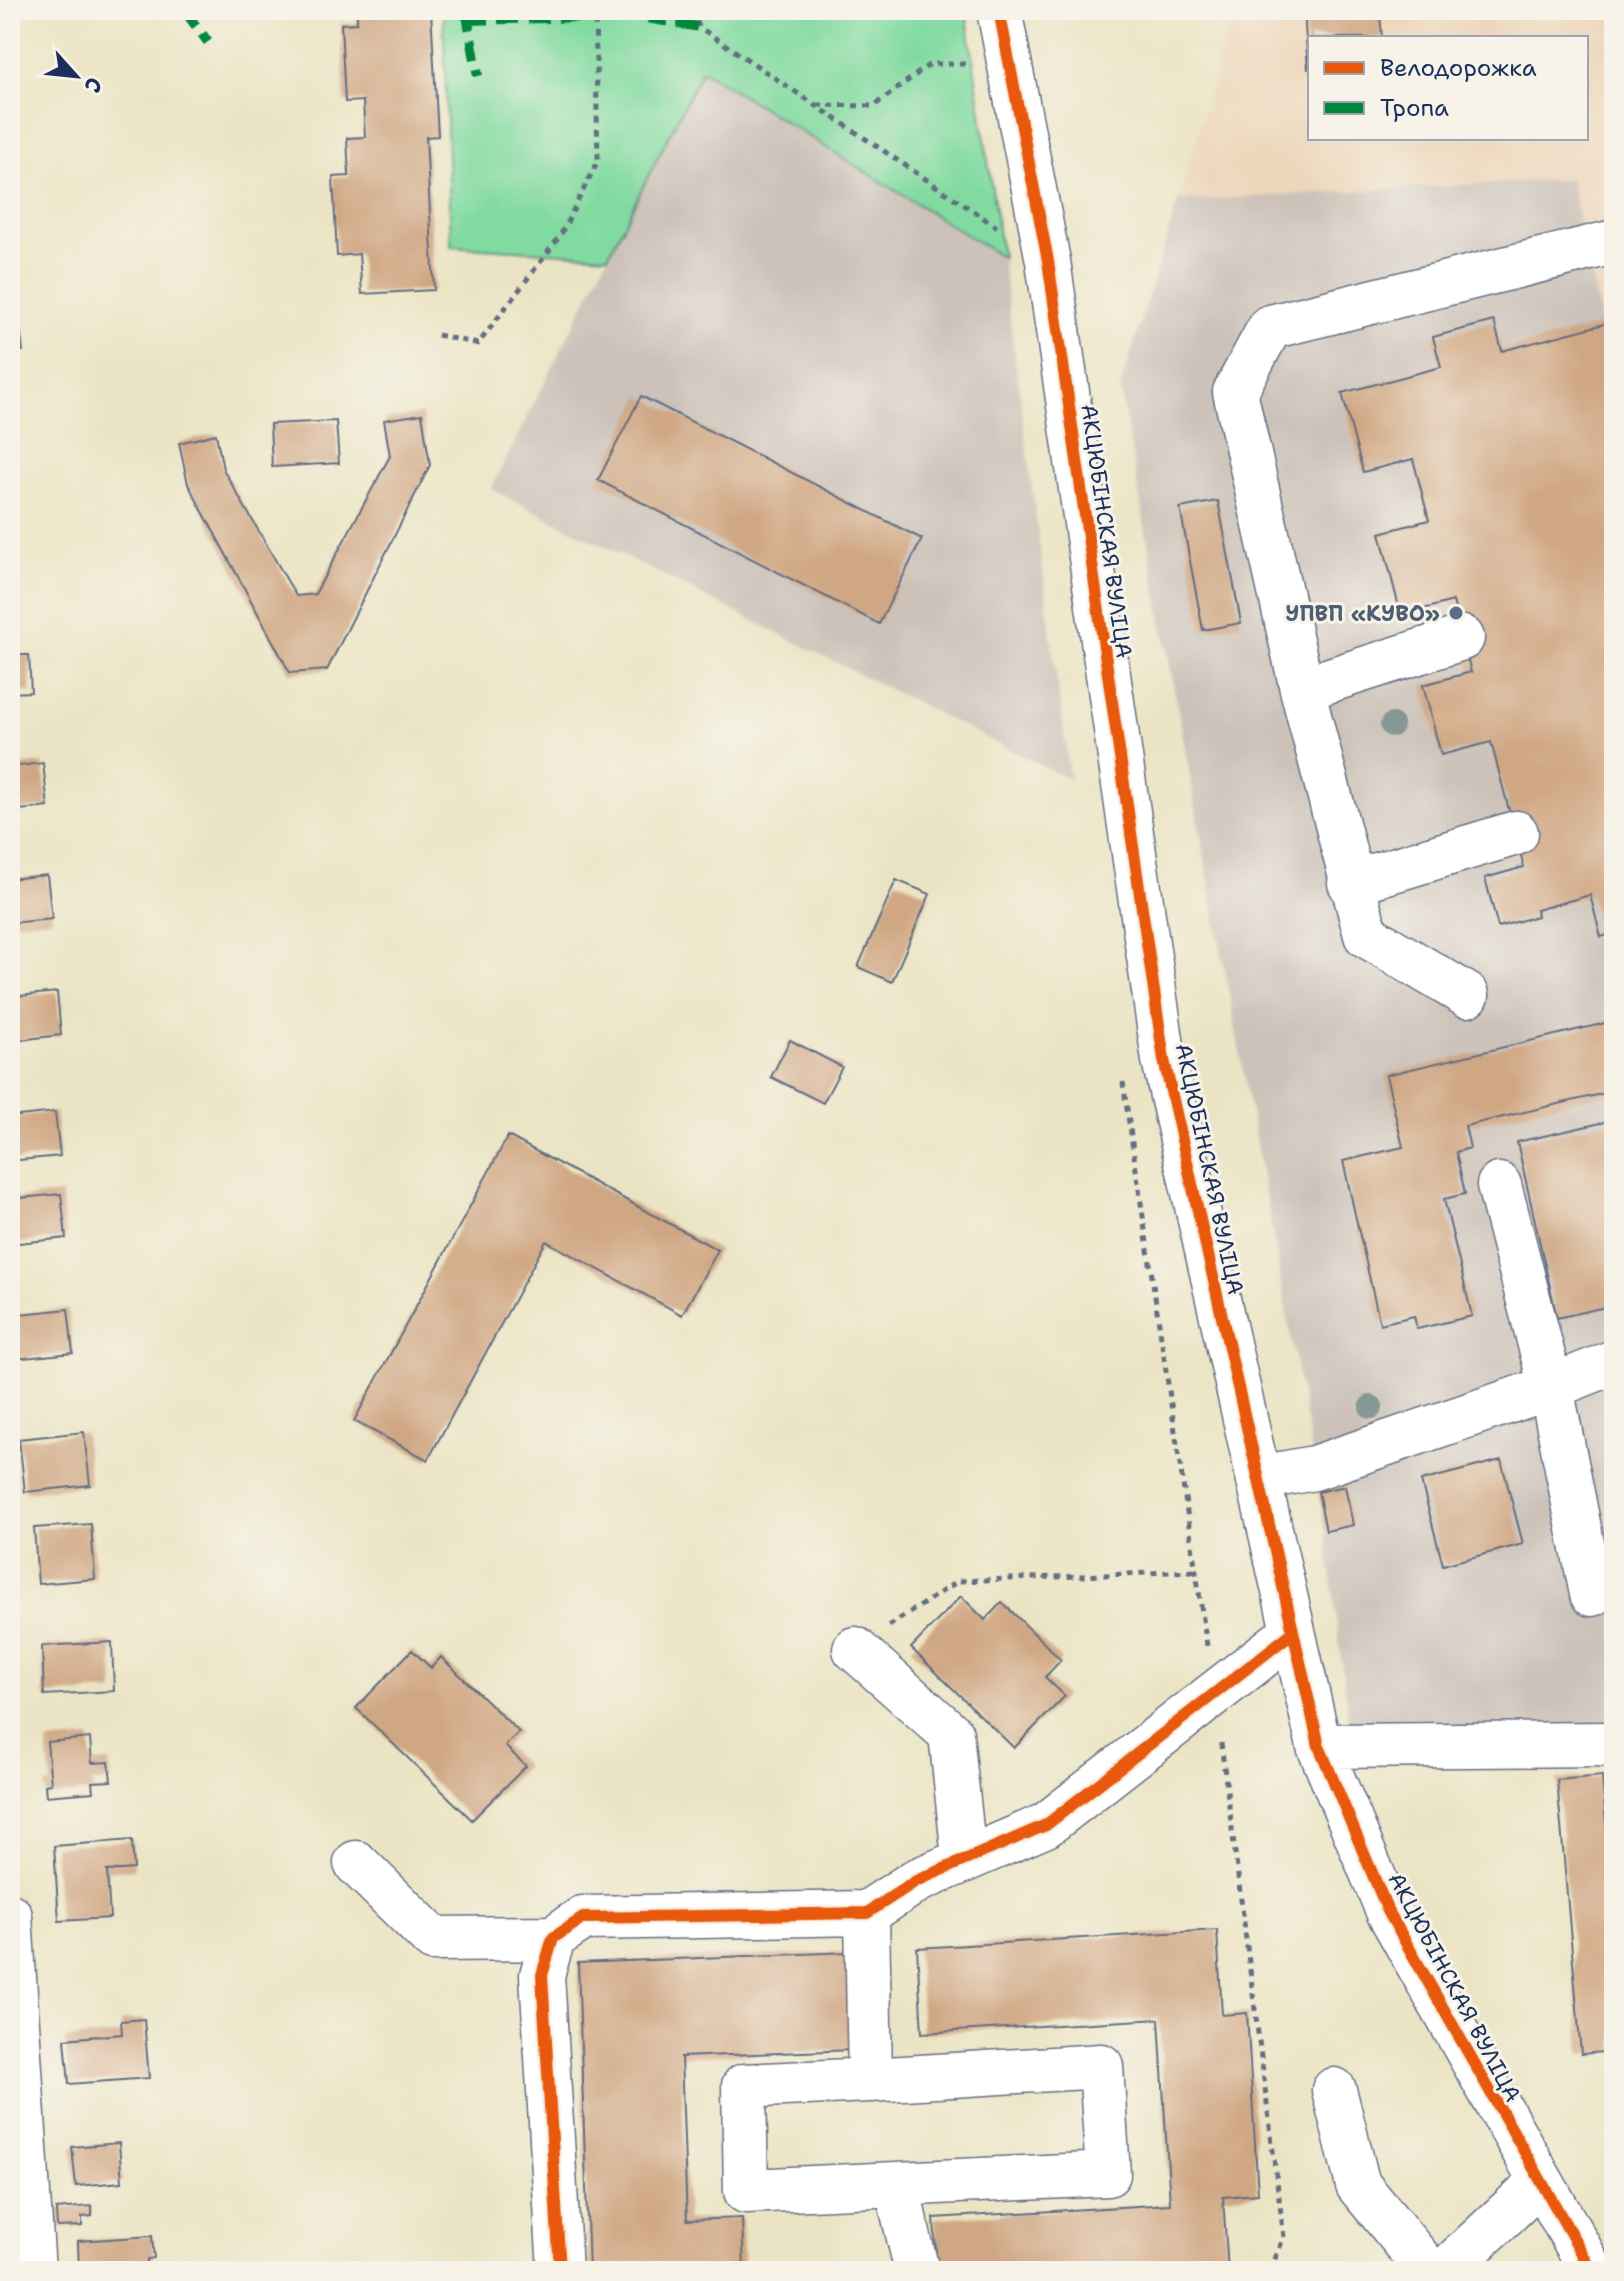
<svg xmlns="http://www.w3.org/2000/svg" width="1624" height="2281" viewBox="0 0 1624 2281" font-family="'Shantell Sans',sans-serif">
<style>
.built{fill:#edd7bb;fill-rule:evenodd}
.industrial{fill:#ccc2b9}
.green{fill:#81daa0;stroke:#4e847f;stroke-width:2}
.building{fill:#d0a784}
.lines{fill:none;stroke-linecap:round;stroke-linejoin:round}
.minor-casing{stroke:#646e82;stroke-width:47}
.path{stroke:#646e82;stroke-width:5;stroke-dasharray:6 6;stroke-linecap:butt}
.minor{stroke:#fff;stroke-width:44}
.quiet{stroke:#00873e;stroke-width:10;stroke-dasharray:20 10;stroke-linecap:butt}
.cycleway-casing{stroke:#f7f3e8;stroke-width:17}
.cycleway{stroke:#e8590c;stroke-width:12}
.tree{fill:#869895}
.service-dot{fill:#5c6f8a;stroke:#f7f3e8;stroke-width:3}
.labels{text-anchor:middle;stroke-width:6;stroke-linejoin:round;paint-order:stroke}
.street-label{font-size:22px;fill:#1b2f5e;stroke:#f7f3e8}
.service-label{font-size:22px;font-weight:bold;fill:#4e5e75;stroke:#f7f3e8;text-anchor:end}
</style>
<rect width="100%" height="100%" fill="#f7f3e8"/>
<filter id="ink" filterUnits="userSpaceOnUse"><feTurbulence type="fractalNoise" baseFrequency=".0125" numOctaves="2"/><feDisplacementMap in="SourceGraphic" scale="16" xChannelSelector="R" yChannelSelector="G"/><feConvolveMatrix kernelMatrix="1 2 1 2 8 2 1 2 1" color-interpolation-filters="sRGB"/></filter>
<filter id="wash" filterUnits="userSpaceOnUse"><feTurbulence type="fractalNoise" baseFrequency=".006" numOctaves="4" result="noise"/><feDisplacementMap in="SourceGraphic" scale="32" xChannelSelector="R" yChannelSelector="G"/><feGaussianBlur stdDeviation="1.8" result="paint"/><feColorMatrix in="noise" values="0 0 0 0 0 0 0 0 0 0 0 0 0 0 0 0 0 1.4 0 .05"/><feComposite in="paint" operator="in"/></filter>
<g filter="url(#wash)">
<rect width="100%" height="100%" fill="#ebe4c4"/>
<path class="built" d="M1234,10H1614V321H1601L1569,179L1178,201ZM1310,38H1586V138H1310Z"/>
<path class="industrial" d="M702,70L1002,257L1070,780L491,489Z
M1570,179L1601,320L1614,321V1730L1350,1733L1326,1531L1120,388L1178,201Z"/>
<path class="green" d="M443,10H966L1002,257L702,70L608,256L451,246Z"/>
<g id="blocks">
<path class="building" d="M357,10H431L438,136L426,137L434,290L362,294L359,254L337,256L333,177L349,176L347,138L365,137L363,101L345,102L341,24L357,23Z
M1304,10H1397V12L1380,13L1382,38H1310L1308,70Z
M17,307L23,351L10,353V308Z
M1494,321L1502,351L1608,323L1614,345V933L1601,937L1590,895L1536,910L1537,916L1498,927L1485,878L1524,867L1491,742L1441,755L1423,685L1471,672L1453,601L1401,615L1380,533L1429,520L1413,459L1363,472L1342,393L1441,367L1433,337Z
M641,396L922,539L879,624L598,480Z
M422,414L430,465L327,670L290,673L188,484L179,443L216,434L223,469L296,596L315,594L390,456L384,420Z
M336,421L339,463L272,467L270,424Z
M1218,501L1241,623L1203,630L1180,508Z
M10,655H29L31,692L10,693Z
M43,763L48,807L10,811V767Z
M47,875L52,919L10,923V879Z
M896,880L930,894L892,982L858,967Z
M57,992L61,1035L10,1041V997Z
M1614,1021V1091L1465,1126L1470,1148L1456,1152L1465,1194L1444,1199L1472,1316L1417,1329L1414,1316L1380,1324L1343,1161L1403,1147L1386,1075Z
M790,1040L842,1067L823,1103L771,1077Z
M55,1112L60,1156L10,1161V1117Z
M1614,1120V1305L1557,1318L1517,1142Z
M508,1136L718,1250L682,1315L546,1241L428,1460L354,1421Z
M61,1194L66,1238L10,1244V1199Z
M68,1309L73,1353L14,1359L10,1315Z
M84,1432L90,1485L25,1492L19,1439Z
M1501,1460L1523,1544L1443,1565L1421,1481Z
M1345,1486L1353,1525L1326,1531L1318,1492Z
M91,1524L95,1579L38,1584L34,1528Z
M961,1596L985,1620L1002,1602L1061,1660L1045,1677L1065,1696L1014,1748L911,1648Z
M112,1642L114,1691L44,1695L42,1646Z
M412,1650L431,1668L441,1657L519,1732L505,1746L526,1766L472,1820L356,1708Z
M90,1738L92,1763L109,1762L111,1781L92,1782L93,1792L46,1796L45,1785L51,1784L47,1742Z
M1602,1776L1614,1916V2051L1581,2054L1557,1780Z
M132,1840L134,1869L107,1871L110,1918L59,1921L54,1846Z
M1217,1930L1222,2015L1247,2013L1258,2194L1223,2197L1228,2271H937L934,2218L1170,2204L1159,2019L922,2033L917,1948Z
M849,1952L852,2050L681,2057L687,2220L742,2218L744,2271H589L578,1963Z
M144,2019L149,2078L69,2084L65,2039L122,2034L121,2021Z
M119,2143L122,2182L76,2186L72,2147Z
M92,2206V2216L82,2217V2226L57,2227L56,2209Z
M152,2236L154,2258L147,2259V2271H79L78,2241Z"/>
</g>
</g>
<g filter="url(#ink)">
<use href="#blocks" fill-opacity="0" stroke="#646e82" stroke-width="2"/>
<g class="lines">
<defs>
<path id="minor" d="M999,10L1048,261L1164,1060L1319,1746L1388,1911L1592,2271
M1302,689L1462,638
M1350,883L1516,833
M1467,995L1366,935L1302,689L1235,392L1270,327L1614,242
M1259,1478L1314,1468L1551,1387L1499,1185
M1592,1594L1551,1387L1614,1362
M855,1649L951,1734L964,1858
M1319,1746L1614,1744
M356,1863L433,1939L553,1938
M867,1913L870,2080L1101,2066L1108,2174L746,2191L744,2086L870,2080
M10,1916L33,2271
M1334,2090L1358,2185L1429,2271
M896,2184L917,2271
M560,2271L542,1975L553,1938L583,1918L867,1913L916,1881L1046,1825L1292,1633
M1445,2271L1539,2183"/>
</defs>
<use href="#minor" class="minor-casing"/>
<path class="path" d="M693,10L699,27L997,227
M817,105L874,106L930,64H969
M437,335L478,344L560,236L598,161L595,10
M1123,1082L1207,1646
M889,1626L958,1581L1196,1571
M1221,1743L1284,2237L1270,2271"/>
<use href="#minor" class="minor"/>
<path class="quiet" d="M184,10L208,42
M466,10L478,76
M468,20L634,16L699,27"/>
<defs>
<path id="cycleway" d="M999,10L1048,261L1164,1060L1319,1746L1388,1911L1592,2271
M560,2271L542,1975L553,1938L583,1918L867,1913L916,1881L1046,1825L1292,1633"/>
</defs>
<use href="#cycleway" class="cycleway-casing"/>
<use href="#cycleway" class="cycleway"/>
</g>
<g class="tree">
<circle cx="1392" cy="725" r="12"/>
<circle cx="1371" cy="1407" r="12"/>
</g>
</g>
<circle class="service-dot" cx="1456" cy="613" r="8"/>
<g class="labels">
<g class="street-label">
<text transform="translate(1107 531) rotate(82)" y="8">АКЦЮБІНСКАЯ ВУЛІЦА</text>
<text transform="translate(1210 1169) rotate(78)" y="8">АКЦЮБІНСКАЯ ВУЛІЦА</text>
<text transform="translate(1455 1987) rotate(62)" y="8">АКЦЮБІНСКАЯ ВУЛІЦА</text>
</g>
<g class="service-label">
<text x="1440" y="621">УПВП «КУВО»</text>
</g>
</g>
<rect width="1624" height="2281" fill="none" stroke="#f7f3e8" stroke-width="40"/>
<rect x="1308" y="36" width="280" height="104" fill="#f7f3e8" stroke="#9fa5b1" stroke-width="2"/>
<rect x="1324" y="62" width="40" height="12" fill="#e8590c" stroke="#9fa5b1" stroke-width="2"/>
<text x="1380" y="76" font-size="24" fill="#1b2f5e">Велодорожка</text>
<rect x="1324" y="102" width="40" height="12" fill="#00873e" stroke="#9fa5b1" stroke-width="2"/>
<text x="1380" y="116" font-size="24" fill="#1b2f5e">Тропа</text>
<g transform="translate(76 76) rotate(117)" stroke="#f7f3e8" stroke-width="6" paint-order="stroke">
<path d="M0-6L14 30L0 20L-14 30Z" fill="#1b2f5e"/>
<text y="-12" font-size="22" font-weight="bold" text-anchor="middle" fill="#1b2f5e">С</text>
</g>
</svg>
